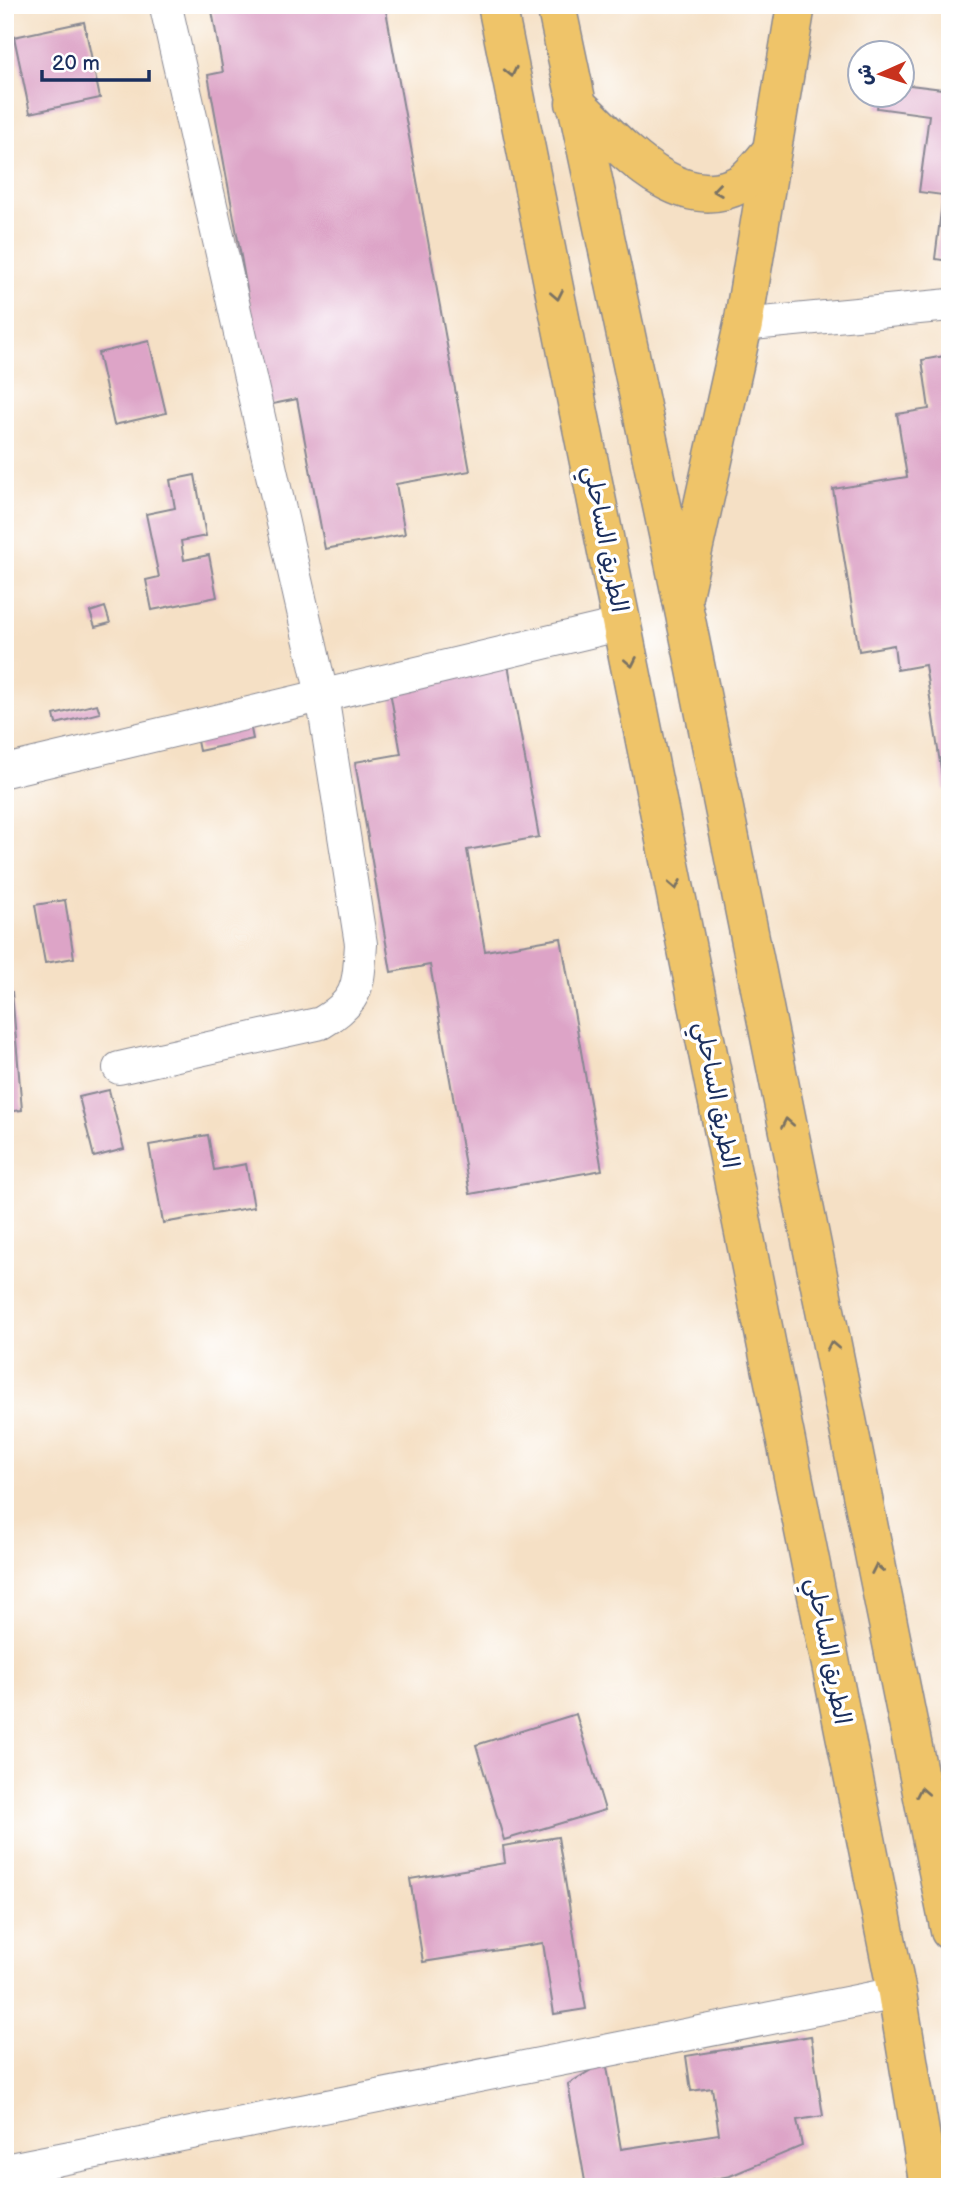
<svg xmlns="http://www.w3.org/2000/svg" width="955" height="2192" viewBox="0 0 955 2192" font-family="'Balsamiq Sans','Playpen Sans Arabic',sans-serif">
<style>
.building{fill:#dda4c7}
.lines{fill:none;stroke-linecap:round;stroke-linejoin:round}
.street-casing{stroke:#888892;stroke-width:34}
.primary-casing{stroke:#888892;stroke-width:41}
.highway-casing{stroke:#888892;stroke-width:41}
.street{stroke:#fff;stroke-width:32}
.primary{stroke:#efc469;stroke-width:38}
.highway{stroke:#efc469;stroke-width:38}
.oneway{stroke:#7a7263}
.labels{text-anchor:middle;stroke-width:7;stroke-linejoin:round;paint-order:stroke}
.street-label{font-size:24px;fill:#1b2f5e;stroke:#fff}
</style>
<rect width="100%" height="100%" fill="#fff"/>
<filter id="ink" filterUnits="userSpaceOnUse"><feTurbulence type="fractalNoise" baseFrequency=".0143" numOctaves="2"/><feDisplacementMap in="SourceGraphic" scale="14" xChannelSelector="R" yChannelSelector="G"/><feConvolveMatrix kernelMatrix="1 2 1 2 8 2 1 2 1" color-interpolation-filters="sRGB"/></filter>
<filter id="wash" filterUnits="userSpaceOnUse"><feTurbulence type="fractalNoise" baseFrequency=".00686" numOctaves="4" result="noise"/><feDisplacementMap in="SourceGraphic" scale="28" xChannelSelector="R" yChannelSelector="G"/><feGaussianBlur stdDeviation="1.57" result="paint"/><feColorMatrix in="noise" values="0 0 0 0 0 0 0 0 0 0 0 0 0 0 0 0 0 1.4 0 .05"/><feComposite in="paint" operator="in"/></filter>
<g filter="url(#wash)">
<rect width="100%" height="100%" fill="#f5e0c5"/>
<g id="blocks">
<path class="building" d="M211,5H385L470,471L396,484L405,534L325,549L297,399L268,405L208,75L223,72Z
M84,22L100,98L30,113L14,37Z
M902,84L950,90V261L935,259L943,195L919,192L929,115L877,108L879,94H902Z
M149,341L166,413L114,425L98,353Z
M950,355V791L944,789L925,665L897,670L894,645L859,651L833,489L907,477L897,414L929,409L922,360Z
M195,475L206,536L181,541L184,560L209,555L217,597L152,610L146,580L159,577L146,514L175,508L170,480Z
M105,607L110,623L95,627L90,612Z
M506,653L539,837L467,850L485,951L561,938L602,1170L470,1194L430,965L391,972L355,762L401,754L387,674Z
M97,704L100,713L56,724L54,715Z
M248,714L253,739L199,751L194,726Z
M65,900L74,958L45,963L35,905Z
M5,992H12L22,1110L5,1112Z
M109,1090L124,1149L94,1157L79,1097Z
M208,1135L214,1170L246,1164L254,1207L163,1223L149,1145Z
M576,1714L605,1810L504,1840L476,1745Z
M558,1837L586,2009L554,2014L543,1943L423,1962L410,1879L505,1863L503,1846Z
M811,2036L823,2116L797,2120L802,2146L730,2176L674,2187H586L568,2084L606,2061L621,2149L719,2134L712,2088L691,2091L686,2056Z"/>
</g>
</g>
<g filter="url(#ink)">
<use href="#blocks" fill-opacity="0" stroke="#888892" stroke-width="2"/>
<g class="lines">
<defs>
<path id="street" d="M743,325L950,305
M5,771L623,624
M119,1068L321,1023C360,1000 358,986 361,944L322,695L166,7
M5,2170L897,1993"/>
<path id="primary" d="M682,600L743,325L796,5"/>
<path id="highway" d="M497,5L897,1993L929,2187
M556,5L682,600L950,1931
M575,103C616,140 677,218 740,184C751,177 762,162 771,152"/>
</defs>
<use href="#street" class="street-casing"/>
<use href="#primary" class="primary-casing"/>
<use href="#highway" class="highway-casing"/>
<use href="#street" class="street"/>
<use href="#primary" class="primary"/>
<use href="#highway" class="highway"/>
</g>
<defs><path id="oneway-chevron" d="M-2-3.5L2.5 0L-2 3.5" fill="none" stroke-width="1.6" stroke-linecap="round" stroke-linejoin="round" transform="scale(1.75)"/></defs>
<g class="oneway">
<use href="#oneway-chevron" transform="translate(511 72) rotate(78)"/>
<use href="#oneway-chevron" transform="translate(717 190) rotate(172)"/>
<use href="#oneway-chevron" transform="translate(557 295) rotate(79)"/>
<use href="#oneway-chevron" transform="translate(631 662) rotate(79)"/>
<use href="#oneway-chevron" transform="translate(675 885) rotate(79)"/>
<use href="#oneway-chevron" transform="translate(787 1123) rotate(-101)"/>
<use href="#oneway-chevron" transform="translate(832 1346) rotate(-101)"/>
<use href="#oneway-chevron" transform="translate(877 1569) rotate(-101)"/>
<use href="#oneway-chevron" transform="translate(922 1792) rotate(-101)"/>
</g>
</g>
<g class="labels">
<g class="street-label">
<text transform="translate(606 539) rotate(79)" y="8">الطريق الساحلي</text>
<text transform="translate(717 1095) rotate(79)" y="8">الطريق الساحلي</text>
<text transform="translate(829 1651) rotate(79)" y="8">الطريق الساحلي</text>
</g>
</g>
<rect width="955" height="2192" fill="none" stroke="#fff" stroke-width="28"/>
<g transform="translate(881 74) rotate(267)"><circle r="33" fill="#ffffff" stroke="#a4acbf" stroke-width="2"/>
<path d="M0-5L12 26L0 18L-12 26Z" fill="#c8321e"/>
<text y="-10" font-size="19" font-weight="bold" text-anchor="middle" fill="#1b2f5e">ش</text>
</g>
<path d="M42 70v10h107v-10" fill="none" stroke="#1b2f5e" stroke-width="3.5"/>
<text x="52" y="70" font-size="21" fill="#1b2f5e" stroke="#ffffff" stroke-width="5" paint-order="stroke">20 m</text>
</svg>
